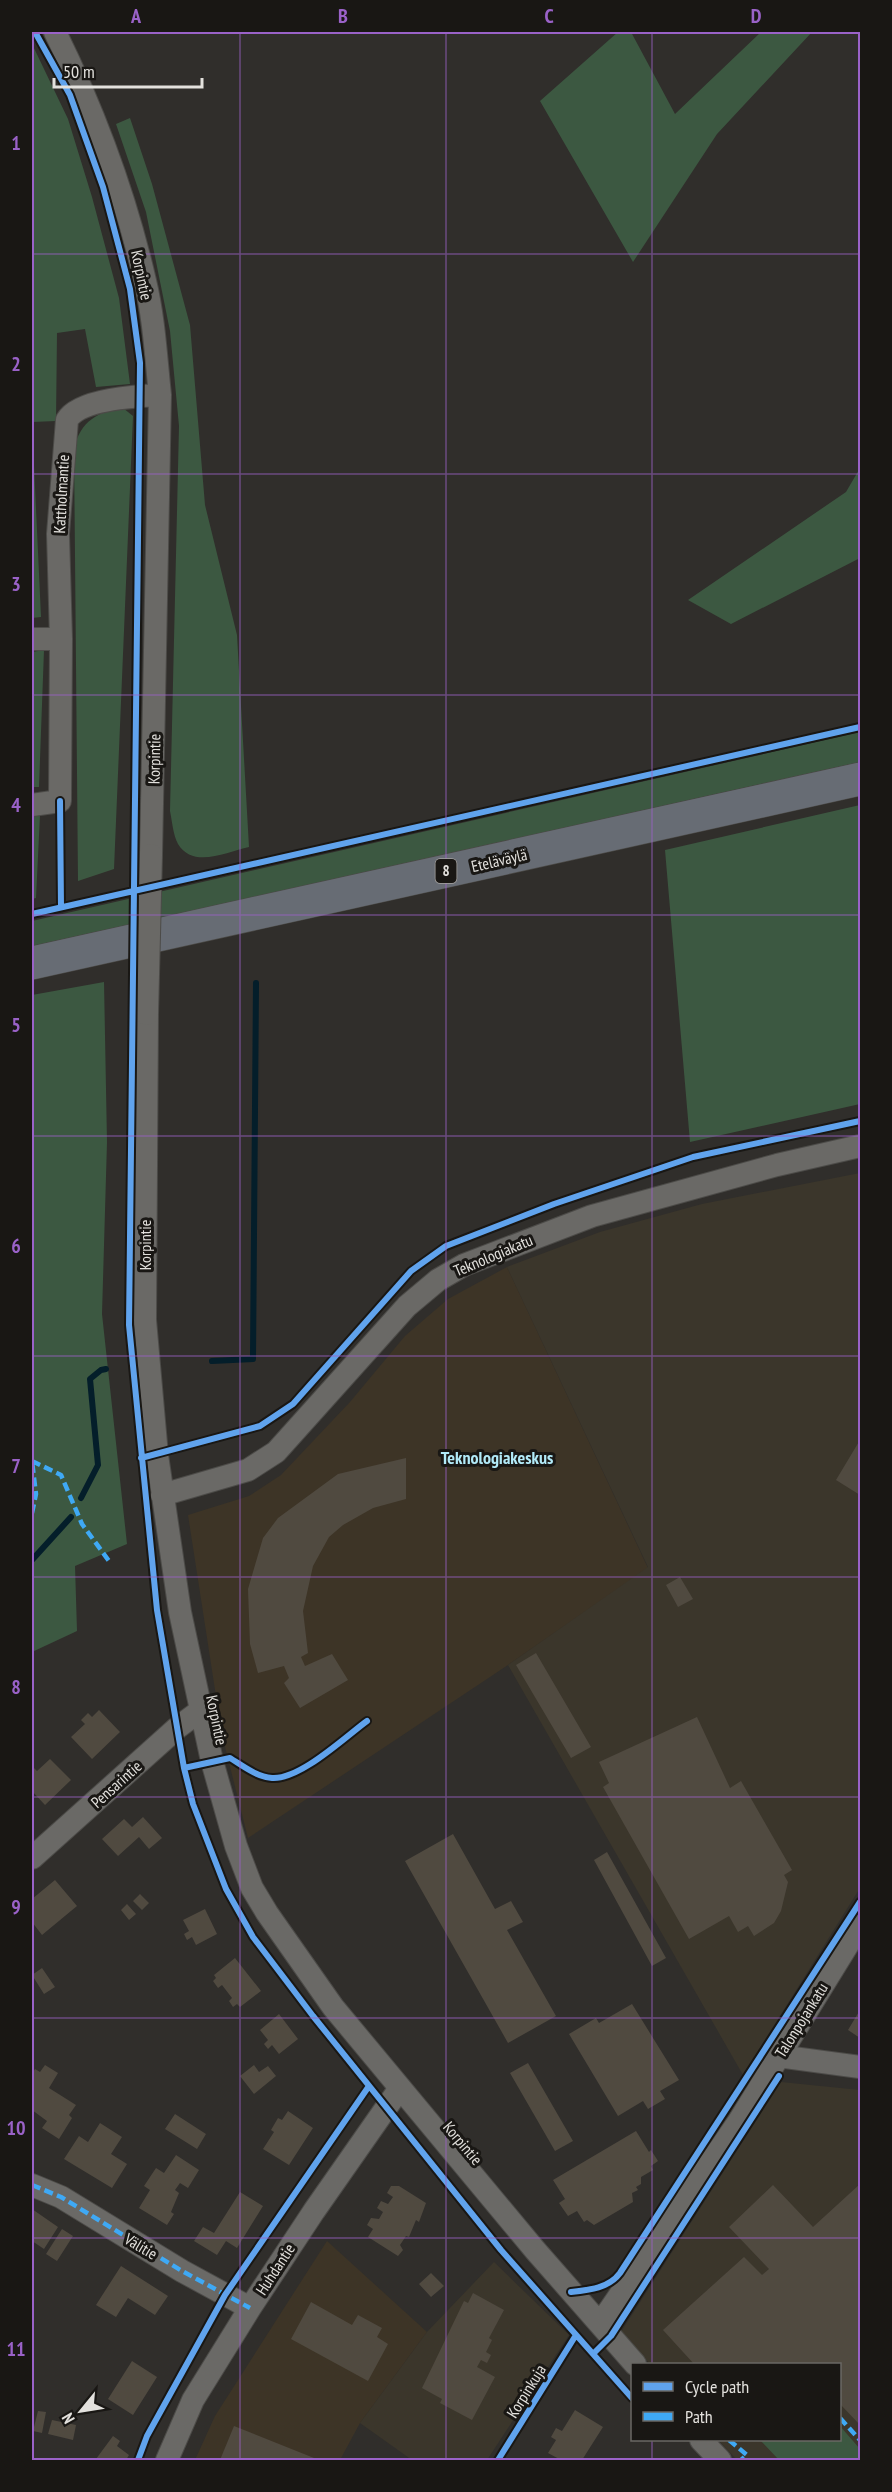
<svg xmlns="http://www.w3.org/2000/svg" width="892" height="2492" viewBox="0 0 892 2492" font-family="'PT Sans Narrow',sans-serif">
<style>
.commercial{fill:#3d3426}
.built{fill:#3b362b}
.green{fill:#3c5841}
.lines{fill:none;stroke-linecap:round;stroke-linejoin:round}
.stream{stroke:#041e2a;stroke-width:6}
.building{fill:#504a40}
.minor-casing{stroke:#4c4b48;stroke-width:24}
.highway-casing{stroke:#4c4b48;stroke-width:34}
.minor{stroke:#6a6966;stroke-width:22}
.highway{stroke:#676c74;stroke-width:33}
.minor-bridge-casing{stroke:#4c4b48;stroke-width:24;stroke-linecap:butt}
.minor-bridge{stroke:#6a6966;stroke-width:22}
.quiet{stroke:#3fa9f5;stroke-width:4.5;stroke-dasharray:9 4.5;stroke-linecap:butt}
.cycleway-casing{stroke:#191714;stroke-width:10}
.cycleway{stroke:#60a3ed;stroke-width:6}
.grid{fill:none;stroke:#9a62c8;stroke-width:1.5;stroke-opacity:0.55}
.labels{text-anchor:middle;stroke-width:6;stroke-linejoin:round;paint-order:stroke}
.shield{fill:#191714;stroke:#a6a4a1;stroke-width:1.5}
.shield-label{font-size:15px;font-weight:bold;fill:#e3e1dd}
.street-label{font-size:16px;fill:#e3e1dd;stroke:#191714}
.neighbourhood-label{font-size:18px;font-weight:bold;fill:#b2eaf8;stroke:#191714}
.neatline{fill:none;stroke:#9a62c8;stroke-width:2}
.grid-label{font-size:20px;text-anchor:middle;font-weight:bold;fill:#9a62c8}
</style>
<rect width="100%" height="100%" fill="#302e2b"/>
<path class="commercial" d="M507,1267L648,1568L508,1665L248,1838L222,1735L188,1515L249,1496L281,1475L350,1402L405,1336L448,1299Z
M327,2241L427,2332L360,2423L340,2460H195L215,2416Z"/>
<path class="built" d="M860,1173V1888L743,2075L508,1665L648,1567L507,1267L600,1232L702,1204Z
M781,2082L860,2090V2460H737L718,2440H840V2364H650L621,2332Z
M494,2262L569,2335L487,2460H412L360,2423L427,2332Z"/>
<path class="green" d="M618,32H631L675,114L761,32H812L717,134L633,262L540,101Z
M32,44L68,119L92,197L119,298L130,384L96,387L85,329L57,333L56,421L32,422L41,617L32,618Z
M130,118L152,184L190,325L205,505L237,635L249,847C227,852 193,869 178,844C173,835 172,820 170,811L179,426L170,331L146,212L116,124Z
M123,408L133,416L114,869L78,881L74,448C81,421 97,412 123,408Z
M860,468V558L731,624L688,600L846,492Z
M44,650L39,787H32V652Z
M860,732V762L32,946V921Z
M860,805V1104L690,1142L665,850Z
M40,815L36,898L32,899V816Z
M104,982L107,1142L102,1314L127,1544L75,1566L77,1631L32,1652V995Z
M840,2426L860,2449V2460H779L761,2441L840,2440Z"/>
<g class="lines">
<path class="stream" d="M212,1361L253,1359L256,983
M81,1498L98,1465L90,1379L101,1370L106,1369
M32,1560L71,1517"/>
</g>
<path class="building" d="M860,1440V1495L836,1480Z
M406,1458V1499L373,1508L343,1525L329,1537L313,1566L303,1611L308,1653L301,1657L305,1666L332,1654L348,1680L300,1708L284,1683L289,1678L284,1666L258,1673L250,1644L248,1589L263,1538L278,1518L338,1474Z
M680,1577L693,1599L678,1607L666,1585Z
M536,1653L591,1747L571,1758L516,1665Z
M99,1710L120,1732L92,1759L71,1737L85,1724L81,1720L88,1713L92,1717Z
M697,1717L730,1788L741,1781L792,1870L784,1875L788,1882L781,1911L774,1923L754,1936L748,1926L738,1932L729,1916L689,1939L603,1787L609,1783L599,1762Z
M50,1759L71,1780L45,1805L32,1791V1766L37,1771Z
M143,1817L162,1838L149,1849L139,1837L118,1856L102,1839L124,1819L132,1827Z
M453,1834L495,1909L511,1901L523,1922L507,1930L556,2016L508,2043L405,1861Z
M607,1852L666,1958L652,1966L594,1860Z
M55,1880L77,1906L42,1935L32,1922V1899Z
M140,1894L149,1903L142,1910L133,1901Z
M127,1904L136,1914L129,1920L121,1910Z
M205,1909L217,1934L196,1945L192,1937L187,1940L184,1934L189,1931L183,1920Z
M235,1958L261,1991L240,2007L237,2004L233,2007L229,2001L232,1998L222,1985L218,1988L213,1981L216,1978L214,1975Z
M42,1968L55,1987L44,1994L32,1975Z
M632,2004L679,2080L660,2091L665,2099L648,2109L643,2101L618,2116L569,2034L596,2018L599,2023Z
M860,2010V2038L848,2030Z
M279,2014L298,2039L279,2054L272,2045L268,2049L264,2044L268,2040L260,2030Z
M528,2063L573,2141L555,2151L510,2073Z
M45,2065L58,2073L49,2088L76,2105L69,2115L72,2118L59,2139L42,2128L47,2121L32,2110V2074L35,2069L40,2072Z
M254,2065L259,2072L268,2066L276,2076L254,2094L240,2076Z
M288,2111L313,2128L289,2165L263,2149L274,2132L271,2130L278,2118L282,2120Z
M175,2114L206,2134L197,2149L165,2129Z
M100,2123L122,2137L111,2154L127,2164L112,2188L64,2159L79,2136L88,2142Z
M636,2131L649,2152L651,2150L658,2161L651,2166L653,2170L641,2177V2184L636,2187L638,2190L632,2193L633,2202L594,2225L587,2220L584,2222L577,2211L568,2216L559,2203L565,2199L553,2180Z
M176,2155L199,2170L188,2188L180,2183L175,2190L179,2193L171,2212L174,2214L167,2225L139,2208L150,2190L144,2186L156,2168L164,2173Z
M860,2184V2425L840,2404V2364H694L663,2330L744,2257L762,2275L769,2269L729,2227L773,2185L813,2227Z
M391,2186H399L426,2203L419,2222L416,2220L409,2237L406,2236L400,2245L403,2250L398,2256L368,2237L373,2229L367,2225L371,2218L379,2219L383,2212L377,2208L381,2201L388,2204L393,2197L387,2193Z
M240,2192L263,2206L237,2248L226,2241L217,2255L194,2241L203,2227L214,2233Z
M32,2209L58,2227L44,2249L32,2241Z
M62,2229L73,2236L57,2261L46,2254Z
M121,2266L168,2296L155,2315L128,2298L116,2317L96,2305Z
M431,2273L444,2286L431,2297L419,2284Z
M473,2293L504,2310L489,2338L492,2340L486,2352L491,2355L487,2363L481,2360L477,2367L495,2377L472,2420L440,2403L442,2399L422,2388L464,2301L468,2303Z
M311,2302L352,2325L358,2315L382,2328L377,2337L388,2344L368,2381L291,2339Z
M132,2361L157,2377L133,2415L108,2399Z
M575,2410L603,2427L582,2460H561L548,2453L556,2440L551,2437L556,2428L562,2431Z
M38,2411L46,2412L42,2433L33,2431Z
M52,2420L76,2425L73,2440L48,2434Z
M234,2426L319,2460H220Z
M113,2436L120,2441L117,2446L129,2455L126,2460H98L96,2459Z"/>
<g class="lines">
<defs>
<path id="minor" d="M55,32C94,111 125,194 145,281C154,318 156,357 160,395L151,855
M32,639H61
M32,805L60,801L61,639L58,534L67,420C79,399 138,396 160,395
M147,1014L145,1320L157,1455L180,1612L212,1761L236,1846L252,1888L267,1913L333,2007L535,2250L635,2364
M162,1495L248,1470L276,1452L407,1306L438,1280L464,1265L592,1216L777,1165L860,1146
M32,1858L177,1728L201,1710
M778,2056L860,2067
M32,2185L61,2197L182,2271L250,2308
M600,2324L739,2121L860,1925
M701,2440L720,2460
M167,2460L193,2400L250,2308L314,2211L400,2088"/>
<path id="highway" d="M32,963L860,779"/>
</defs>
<use href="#minor" class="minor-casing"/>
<use href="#highway" class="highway-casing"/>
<use href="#minor" class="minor"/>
<use href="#highway" class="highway"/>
<defs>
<path id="minor-bridge" d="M147,1014L151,855"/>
</defs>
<use href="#minor-bridge" class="minor-bridge-casing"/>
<use href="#minor-bridge" class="minor-bridge"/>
<path class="quiet" d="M32,1461L61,1475L82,1524L109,1561
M32,1513L36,1494L32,1461
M32,2185L61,2197L182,2271L250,2308
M840,2418L860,2440
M729,2440L747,2455L741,2460"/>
<defs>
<path id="cycleway" d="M35,32L70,95L103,187L130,289L140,363L129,1325L157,1610L184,1768L193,1804L226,1889L253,1937L313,2016L501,2250L632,2398
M60,801L61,907
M32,914L860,727
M141,1458L260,1426L293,1404L411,1271L446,1246L554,1204L693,1157L860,1121
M184,1768L230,1758C243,1766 257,1777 272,1778C300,1780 345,1737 367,1721
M571,2292C590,2290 609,2288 620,2273L860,1902
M593,2354L611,2336L779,2076
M138,2460L147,2436L225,2295L369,2086
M498,2460L576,2335"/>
</defs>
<use href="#cycleway" class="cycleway-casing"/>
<use href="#cycleway" class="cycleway"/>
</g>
<path class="grid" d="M240,32V2460M446,32V2460M652,32V2364M32,254H860M32,474H860M32,695H860M32,915H860M32,1136H860M32,1356H860M32,1577H860M32,1797H860M32,2018H860M32,2238H860M652,2440V2460"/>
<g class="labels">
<rect class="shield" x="435.5" y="859" width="21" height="24" rx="4.5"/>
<g class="shield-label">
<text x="446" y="876">8</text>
</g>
<g class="street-label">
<text transform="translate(142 275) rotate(78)" y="6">Korpintie</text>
<text transform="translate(61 494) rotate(-87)" y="6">Kattholmantie</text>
<text transform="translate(154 759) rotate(-89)" y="6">Korpintie</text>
<text transform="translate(499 860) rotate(-13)" y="6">Eteläväylä</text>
<text transform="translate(145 1245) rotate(-90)" y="6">Korpintie</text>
<text transform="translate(493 1255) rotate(-23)" y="6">Teknologiakatu</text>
<text transform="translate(217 1720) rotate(78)" y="6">Korpintie</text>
<text transform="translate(116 1784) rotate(-42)" y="6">Pensarintie</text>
<text transform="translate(801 2020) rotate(-58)" y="6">Talonpojankatu</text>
<text transform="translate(463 2143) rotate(50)" y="6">Korpintie</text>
<text transform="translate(141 2246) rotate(31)" y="6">Välitie</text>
<text transform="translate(275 2269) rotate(-57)" y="6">Huhdantie</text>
<text transform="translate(526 2391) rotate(-58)" y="6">Korpinkuja</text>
</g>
<g class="neighbourhood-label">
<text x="497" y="1464">Teknologiakeskus</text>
</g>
</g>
<rect width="892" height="2492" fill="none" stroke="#191714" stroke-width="66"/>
<rect x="631" y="2363" width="210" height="78" fill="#191714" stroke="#6a6864" stroke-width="1.5"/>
<rect x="643" y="2382" width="30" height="9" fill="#60a3ed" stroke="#6a6864" stroke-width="1.5"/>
<text x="685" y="2393" font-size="18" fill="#e3e1dd">Cycle path</text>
<rect x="643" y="2412" width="30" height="9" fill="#3fa9f5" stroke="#6a6864" stroke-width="1.5"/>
<text x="685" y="2423" font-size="18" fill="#e3e1dd">Path</text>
<g transform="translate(81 2411) rotate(240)" stroke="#191714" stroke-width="4.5" paint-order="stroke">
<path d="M0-4.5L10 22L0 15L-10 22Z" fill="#e3e1dd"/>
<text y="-9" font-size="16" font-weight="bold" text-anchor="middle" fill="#e3e1dd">N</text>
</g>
<path d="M54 78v9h148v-9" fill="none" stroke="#e3e1dd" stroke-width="3"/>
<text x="63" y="78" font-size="18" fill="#e3e1dd" stroke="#191714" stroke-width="4.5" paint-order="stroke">50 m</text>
<rect x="33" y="33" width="826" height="2426" class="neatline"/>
<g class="grid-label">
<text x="136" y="23">A</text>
<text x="343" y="23">B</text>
<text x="549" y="23">C</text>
<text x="756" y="23">D</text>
<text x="16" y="150">1</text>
<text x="16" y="371">2</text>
<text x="16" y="591">3</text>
<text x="16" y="812">4</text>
<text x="16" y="1032">5</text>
<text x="16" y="1253">6</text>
<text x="16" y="1473">7</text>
<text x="16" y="1694">8</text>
<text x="16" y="1914">9</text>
<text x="16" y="2135">10</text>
<text x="16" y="2356">11</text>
</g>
</svg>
